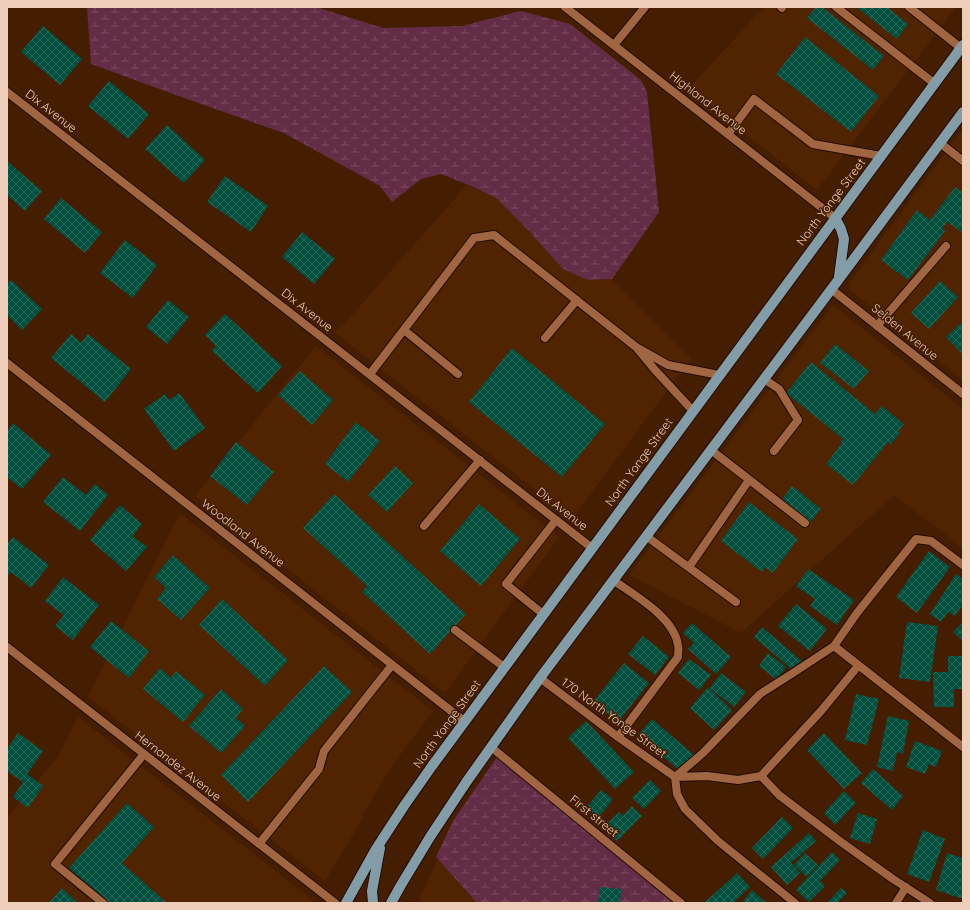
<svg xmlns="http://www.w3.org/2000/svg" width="970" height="910" viewBox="0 0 970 910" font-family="Quicksand,sans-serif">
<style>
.built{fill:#502301}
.wetland{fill:url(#wetland-marsh)}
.building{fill:url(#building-cross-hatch)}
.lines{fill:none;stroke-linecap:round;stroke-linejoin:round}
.lane-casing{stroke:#240a00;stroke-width:10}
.street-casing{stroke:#240a00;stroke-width:10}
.primary-casing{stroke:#240a00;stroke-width:12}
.lane{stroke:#a06642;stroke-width:8}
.street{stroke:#a06642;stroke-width:8}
.primary{stroke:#829da8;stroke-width:10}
.labels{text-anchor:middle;stroke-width:3;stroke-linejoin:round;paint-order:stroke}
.street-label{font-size:12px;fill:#eecdba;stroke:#451e01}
</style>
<defs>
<pattern id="wetland-marsh" width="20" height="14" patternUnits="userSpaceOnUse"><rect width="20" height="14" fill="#632d47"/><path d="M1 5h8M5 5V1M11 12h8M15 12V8" fill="none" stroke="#7a4a5f"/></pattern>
<pattern id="building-cross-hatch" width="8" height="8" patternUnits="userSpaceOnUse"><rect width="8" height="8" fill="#014f3e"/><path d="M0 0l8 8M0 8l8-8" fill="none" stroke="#266758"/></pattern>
</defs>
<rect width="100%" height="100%" fill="#451e01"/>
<path class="built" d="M764,7H956L817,190L688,89Z
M963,129V380L849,289L850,282Z
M467,185L496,198L529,231L588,280L612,279L691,358L572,519L334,332L344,324Z
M833,305L963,409V548L894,495L741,633L629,575Z
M316,346L559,537L445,693L195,496Z
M181,514L433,711L392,766L363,814L360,823L325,881L88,697L178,517Z
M78,717L313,900L311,903H7V818L59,755Z
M438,859L477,903H418Z"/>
<path class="wetland" d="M87,7H316L383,28L462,26L521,11L570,24L641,80L647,92L659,212L612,279L588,280L563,269L529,231L496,198L469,185L441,174L421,179L392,202L380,186L284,133L201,104L91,64Z
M499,754L681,903H477L436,857L453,821Z"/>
<path class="building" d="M816,7H822L884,56L873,70L807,18Z
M856,7H887L908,24L897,39Z
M43,26L82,59L60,85L21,52Z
M805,37L879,96L851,132L776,74Z
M109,81L149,114L128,139L88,106Z
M167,125L205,160L184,183L145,149Z
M7,161L42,191L25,211L7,195Z
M225,176L268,206L251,232L207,202Z
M955,187L963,193V233L947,222L942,229L945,231L908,280L881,260L917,210L930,220Z
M61,198L102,232L85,253L44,219Z
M302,232L335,259L314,284L282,257Z
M125,240L157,265L133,298L100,273Z
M11,280L42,309L22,330L7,315V284Z
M940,281L958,297L929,329L911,313Z
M168,300L189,317L167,344L146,327Z
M225,314L282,366L258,393L212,351L216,346L205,335Z
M963,321V351L961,353L946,337Z
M71,334L81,343L88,334L131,369L105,402L51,358Z
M835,344L869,371L854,389L820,363Z
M512,348L605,424L562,477L469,402Z
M811,362L875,414L882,406L904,424L898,432L900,433L890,445L888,442L853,485L826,464L842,443L840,442L843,439L786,393Z
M300,371L333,400L312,425L278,395Z
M179,393L205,428L174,451L144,409L165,394L169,400Z
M356,422L380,441L348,482L325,464Z
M13,423L51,455L22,489L7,477V431Z
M236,442L274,472L247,505L210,476Z
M395,466L413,483L387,512L368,495Z
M63,477L86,495L95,484L108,495L80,531L43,502Z
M792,486L821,509L809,524L781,501Z
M334,494L466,614L430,654L362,592L367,586L303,528Z
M749,502L798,539L773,573L765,567L762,572L721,541Z
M479,504L520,539L481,586L440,551Z
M120,505L142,524L133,536L147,547L126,571L90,540Z
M13,537L49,565L31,588L11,572L7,577V545Z
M929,551L950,567L917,613L896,597Z
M173,555L210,588L181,620L157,599L166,588L154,577Z
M808,569L854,600L837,625L810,606L815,599L796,586Z
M956,574L963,579V604L955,616L948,612L941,622L930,614Z
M63,577L99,605L73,640L55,626L64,615L45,601Z
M222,599L288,660L265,686L199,625Z
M796,604L827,629L810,651L778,626Z
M111,621L149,651L129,678L90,647Z
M907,622L938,626L930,682L899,678Z
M963,622V640H962L953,632Z
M692,623L731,657L716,674L688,649L694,643L683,633Z
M762,627L804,663L796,673L754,637Z
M643,636L669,657L655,675L628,654Z
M768,653L786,667L777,680L759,666Z
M948,656H962V689H954V707H934L933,672H948Z
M689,659L711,675L699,690L678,673Z
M624,663L649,683L618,722L593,702Z
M324,666L352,692L248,802L221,775Z
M160,668L171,678L176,671L205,695L183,722L143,689Z
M721,673L746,692L734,707L710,688Z
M708,687L732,710L714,730L690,708Z
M221,689L243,709L236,718L245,726L221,753L189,726Z
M856,694L879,699L867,745L845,740Z
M888,716L909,721L903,754L897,752L893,771L877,767Z
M652,719L694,755L680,771L638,735Z
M586,721L634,772L615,789L568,738Z
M18,733L43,751L27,774L43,786L28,808L13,797L23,782L7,771V749Z
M824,733L862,773L844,789L807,750Z
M915,741L942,751L936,767L929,764L925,774L906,767Z
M873,769L903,796L892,810L861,783Z
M650,780L661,791L644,809L632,798Z
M601,790L613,799L598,818L586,808Z
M844,791L856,803L835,825L824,813Z
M127,803L154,827L122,863L166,902L165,903H108L69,868Z
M632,806L642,816L617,841L603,828L619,812L623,816Z
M858,813L877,819L870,844L850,838Z
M782,817L793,828L763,859L752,848Z
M923,830L945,839L929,882L907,874Z
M809,833L816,841L791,863L800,873L787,885L771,867Z
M832,852L840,860L820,881L825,886L809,902L796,890Z
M805,853L818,865L807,877L794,865Z
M947,853L963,858V899L936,890Z
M737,873L750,887L733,903H704Z
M600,887L621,889L620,903H598Z
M62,888L78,903H49Z
M841,888L847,893L837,903H827Z
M752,890L767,903H742Z"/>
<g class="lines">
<defs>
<path id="lane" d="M781,7L782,8
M836,7L935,84
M909,7L961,48
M614,45L645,7
M728,134L754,99L813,144L881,156
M940,143L963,161
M877,326L946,246
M404,330L458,374
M545,338L577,300
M370,374L474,238L494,235L636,347
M764,379L779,389L798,420L774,451
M693,411L655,370L636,347L668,365L719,375
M711,450L805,523
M424,526L480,460
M646,536L736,602
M689,567L749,480
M543,614L506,584L556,520
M455,630L504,667
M259,844L319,769L324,751L392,665
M103,903L55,864L144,754"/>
<path id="street" d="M565,7L835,218
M7,92L592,548
M831,289L963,394
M7,363L464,721
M613,580C634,595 674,617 678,645C679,648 678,653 678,657L618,737
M834,646L963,747
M7,647L335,903
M858,666L821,711L761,776L779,795L841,842L893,879L930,903
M540,678L618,737L675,777
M491,747L681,903
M675,777L703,753L760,694L793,673L834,646L857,613L916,539L931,541L963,565
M675,777L677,794L685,809L718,841L795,903
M675,777L707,776L738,780L761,776
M896,903L906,887"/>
<path id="primary" d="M835,218L841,229L844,239L839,277
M346,903L376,849L404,806L432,766L963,45
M373,903L372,891L380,848
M391,903L401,885L430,837L467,781L540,678L839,279L963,112"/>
</defs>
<use href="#lane" class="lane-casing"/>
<use href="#street" class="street-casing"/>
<use href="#primary" class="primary-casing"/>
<use href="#lane" class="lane"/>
<use href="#street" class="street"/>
<use href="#primary" class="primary"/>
</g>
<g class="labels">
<g class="street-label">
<text transform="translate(708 103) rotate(38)" y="4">Highland Avenue</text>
<text transform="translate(51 111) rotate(38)" y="4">Dix Avenue</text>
<text transform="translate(831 202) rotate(-53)" y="4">North Yonge Street</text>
<text transform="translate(307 310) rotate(38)" y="4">Dix Avenue</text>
<text transform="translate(905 332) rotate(39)" y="4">Selden Avenue</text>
<text transform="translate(639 462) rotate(-54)" y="4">North Yonge Street</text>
<text transform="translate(562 509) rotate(38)" y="4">Dix Avenue</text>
<text transform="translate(243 533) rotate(38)" y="4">Woodland Avenue</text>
<text transform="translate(614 718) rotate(36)" y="4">170 North Yonge Street</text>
<text transform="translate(447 724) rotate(-54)" y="4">North Yonge Street</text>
<text transform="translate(178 766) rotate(38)" y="4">Hernandez Avenue</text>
<text transform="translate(594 816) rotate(39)" y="4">First street</text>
</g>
</g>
<rect width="970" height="910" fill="none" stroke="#eecdba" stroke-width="16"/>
</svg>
